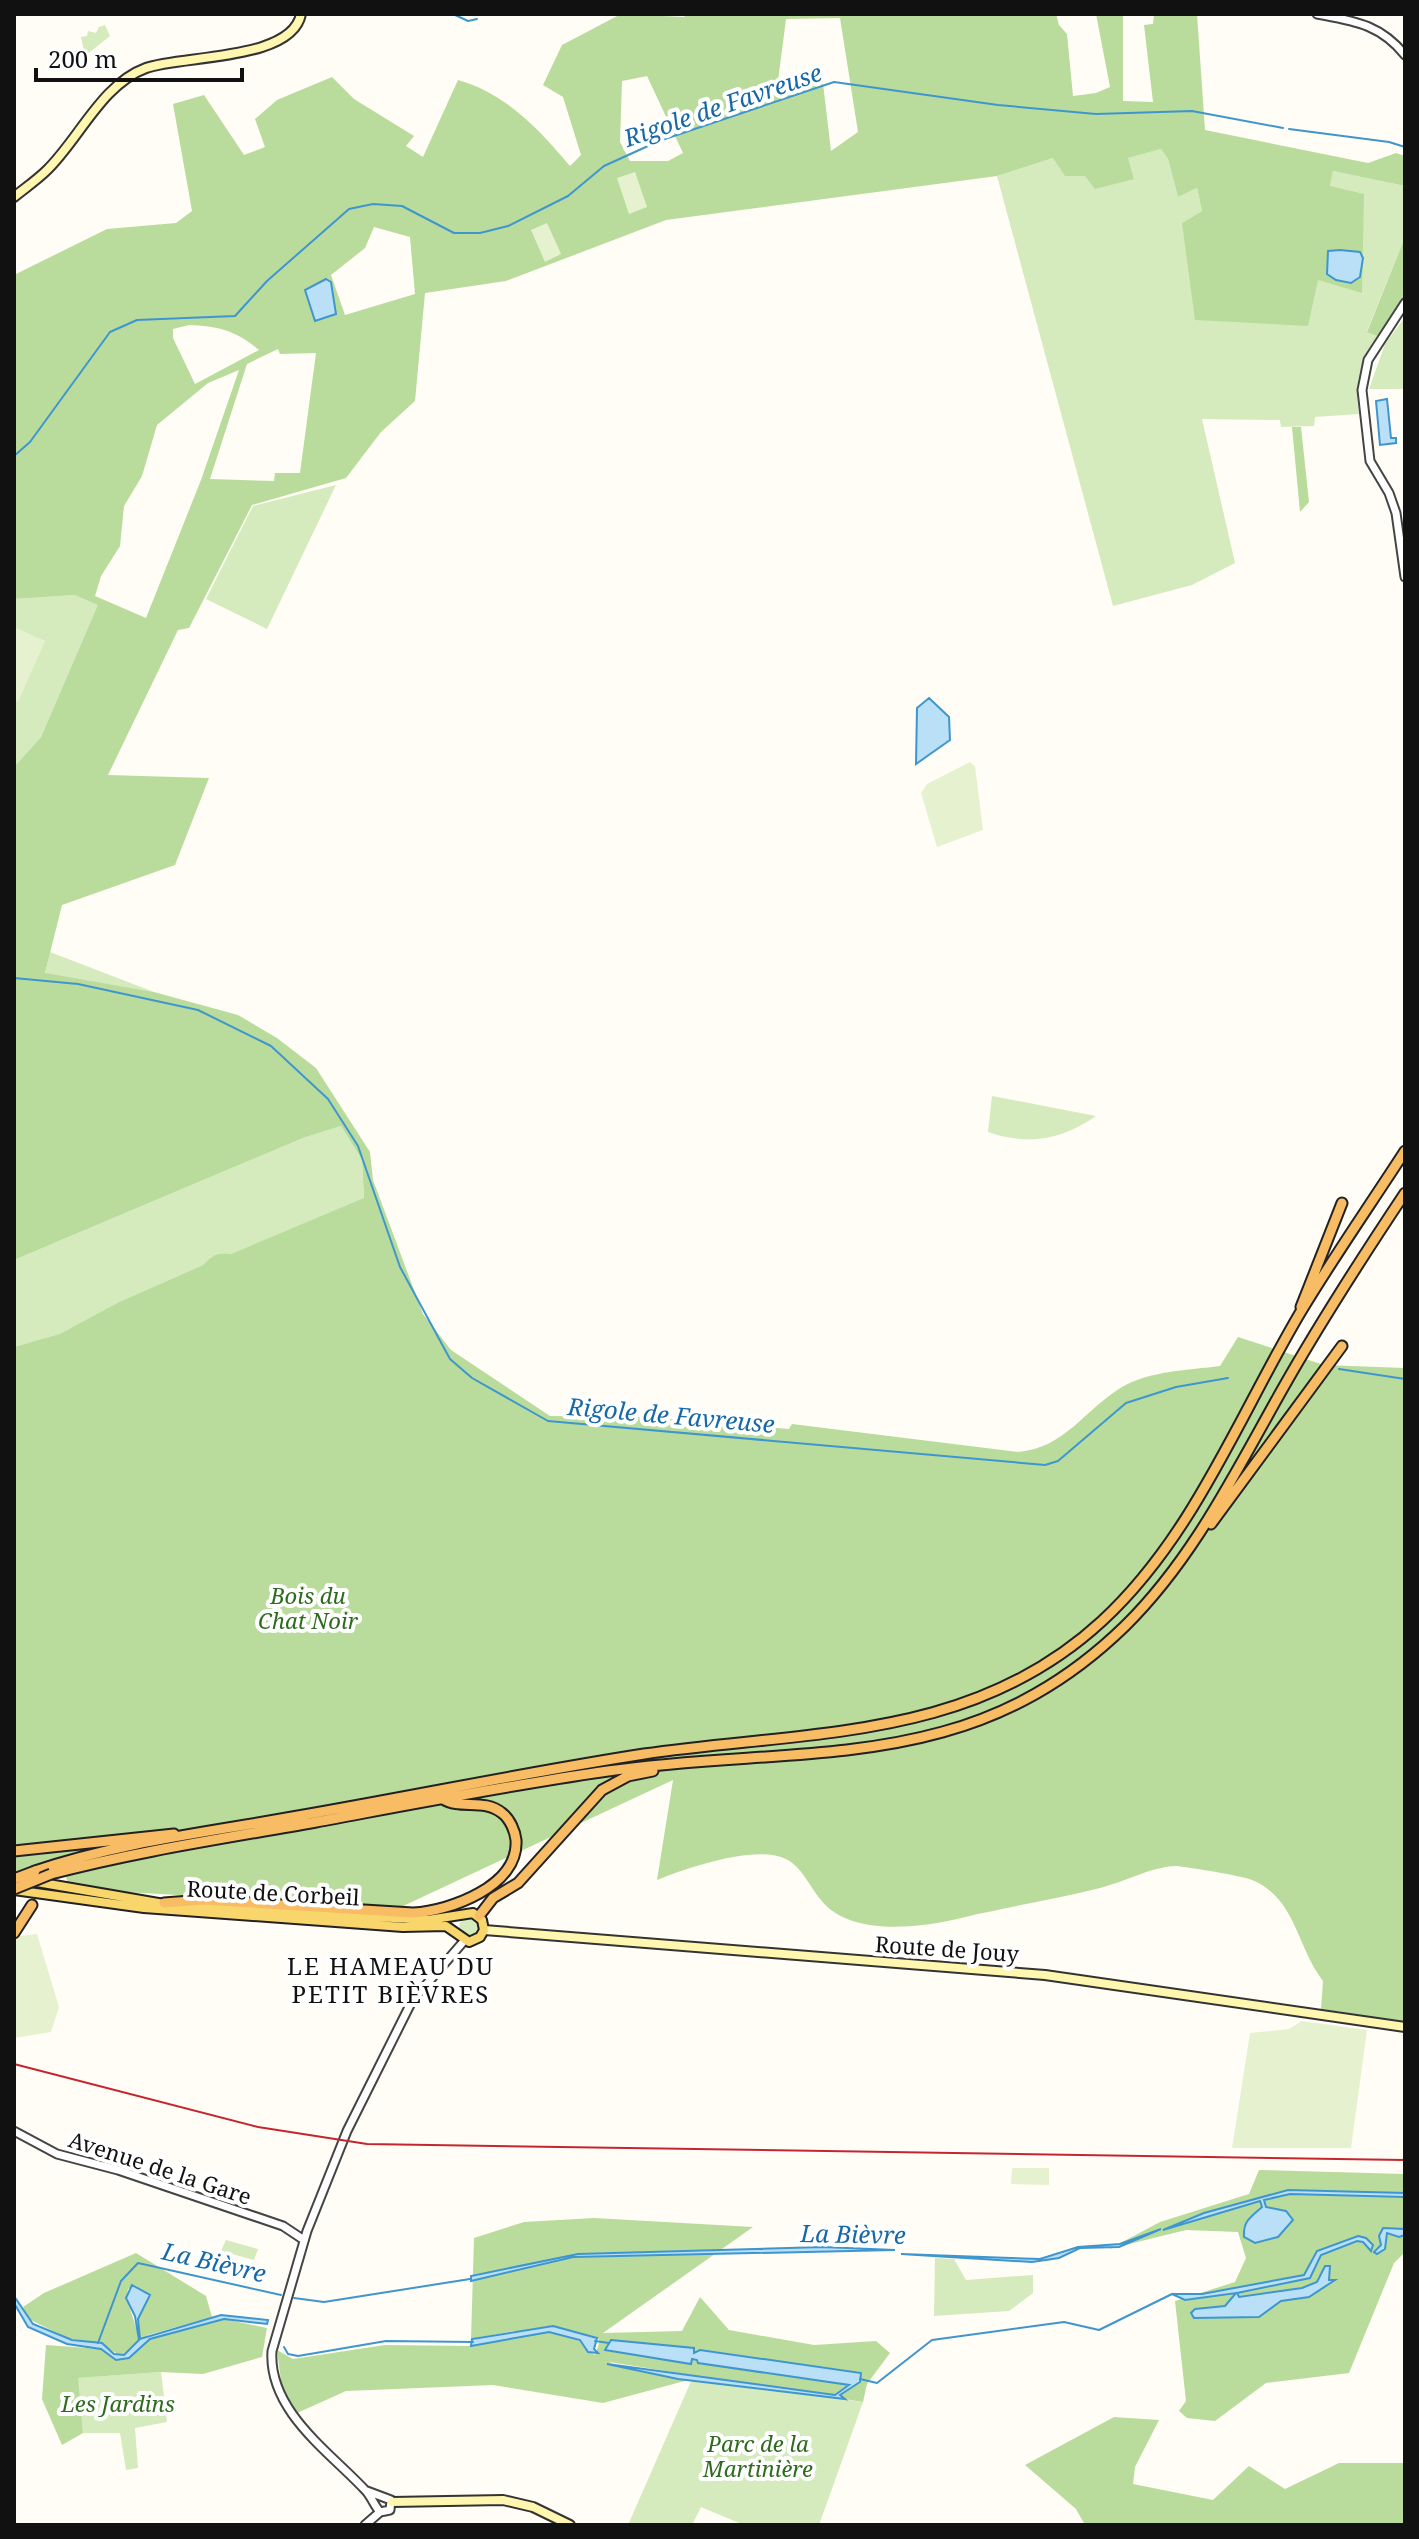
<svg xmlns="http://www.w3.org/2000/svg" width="1419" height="2539" viewBox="0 0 1419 2539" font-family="'Noto Serif',serif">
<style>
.green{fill:#d5ebbd}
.forest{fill:#b9dc9c;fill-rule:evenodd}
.pitch{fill:#e6f2cf}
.water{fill:#b9e0f7;stroke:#3f96cf;stroke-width:2}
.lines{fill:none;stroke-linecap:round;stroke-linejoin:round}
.stream{stroke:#3f96cf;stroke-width:2}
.tertiary-casing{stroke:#444;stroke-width:11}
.secondary-casing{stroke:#333;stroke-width:12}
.primary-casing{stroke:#222;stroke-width:12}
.trunk-casing{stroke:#222;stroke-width:13}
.tertiary{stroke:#fff;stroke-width:7}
.secondary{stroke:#fff6b0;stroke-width:8}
.primary{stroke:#f9d66b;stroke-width:8}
.trunk{stroke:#f7bc64;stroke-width:9}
.rail{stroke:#c4262e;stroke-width:2}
.trunk-bridge-casing{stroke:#222;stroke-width:13;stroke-linecap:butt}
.trunk-bridge{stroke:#f7bc64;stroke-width:9}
.labels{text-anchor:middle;stroke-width:8;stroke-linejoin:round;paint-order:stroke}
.park-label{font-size:22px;font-style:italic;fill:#2f6b1f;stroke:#fff}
.street-label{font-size:22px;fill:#111;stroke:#fff}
.water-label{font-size:24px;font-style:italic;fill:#1768a6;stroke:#fff}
.neighbourhood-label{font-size:24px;letter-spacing:2px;fill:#111;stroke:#fff}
</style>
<rect width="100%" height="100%" fill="#fffdf5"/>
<path class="green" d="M105,25L110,36L85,56L81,37L87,36L88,31L96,33L99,27Z
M1161,149L1168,159L1178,197L1197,188L1202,211L1182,223L1307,326L1317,279L1362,292L1330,186L1333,171L1405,186V237L1367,331L1377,336C1360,362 1354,383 1359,414L1315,417L1314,426L1281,427L1280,420L1202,419L1235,563L1192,585L1113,606L997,176L1053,158L1085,176L1134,179L1127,158Z
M1405,317V389H1369L1385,344Z
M336,485L267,629L206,599L253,506Z
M75,595L99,604L41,737L14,767V599Z
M50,952L154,992L45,974Z
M992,1096L1096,1116C1061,1140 1029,1146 988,1132Z
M341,1126L362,1160L364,1199L231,1254C218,1251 211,1256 203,1265L119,1302L60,1335L14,1347V1260L303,1138Z
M459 1927a10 10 0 1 1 20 0a10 10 0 1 1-20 0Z
M226,2240L258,2249L254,2260L221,2251Z
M935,2258L954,2259L966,2280L1033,2275V2293L1009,2311L934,2316Z
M161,2372L167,2422L135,2428L138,2468L126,2470L120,2433H83L77,2378Z
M692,2379L863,2402L819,2525H744L701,2507L692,2525H628Z"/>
<path class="forest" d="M621,14L684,17L687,14H1056L1059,25L1067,34L1073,96L1096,93L1110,87L1096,14H1123V101L1153,102L1144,25L1153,24L1154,14H1197L1205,130L1368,163L1396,153L1405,156V186L1333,171L1330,186L1364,194L1362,293L1318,280L1308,326L1195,320L1182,223L1202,211L1197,188L1178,197L1168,159L1161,149L1128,158L1134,179L1095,189L1085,176H1065L1053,158L997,176L666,220L506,281L425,293L415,401L381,432L346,478L252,505L189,628L178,630L108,775L209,778L175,865L62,905L45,973L154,992L238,1015L277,1038L316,1068L370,1152L373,1180L423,1314L451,1350L550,1416L645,1417L789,1429L792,1424L1018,1452C1065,1448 1084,1410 1122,1387C1149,1371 1189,1370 1220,1366L1238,1337L1324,1365L1405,1368V2022L1321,2009L1323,1981C1297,1948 1296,1898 1252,1880C1244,1876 1183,1866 1175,1866C1151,1867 1124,1882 1100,1888C1065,1897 1029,1903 993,1911C970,1915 946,1923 922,1925C888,1929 843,1928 821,1900C809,1886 803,1868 786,1859C757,1844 686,1868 657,1880L673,1780L401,1907L69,1889L66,1876L14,1872V1347L60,1334L119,1302L203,1265C211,1256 218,1251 231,1254L364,1198L362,1160L341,1126L303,1138L14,1260V767L41,737L98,605L75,595L14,599V275L107,229L176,223L192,211L173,104L204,95L244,155L265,147L255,119L277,100L332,77L354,99L414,136L406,146L423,157L458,80C505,93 539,129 570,166L581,155L563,97L543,85L562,45ZM840,18L858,132L831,151L822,75L799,82L778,81L786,19ZM647,76L683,153L668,161H630L620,142L622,81ZM374,227L410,237L415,294L345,315L331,275L365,248ZM189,325C218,326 237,331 259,350L195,384L173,338V329ZM278,349L280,354L316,353L300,473H275L274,481L210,479L247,364ZM239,370L201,480L146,618L95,596L101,576L120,546L124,506L142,476L157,425L208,383Z
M1405,237V299L1377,336L1367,332Z
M1292,427H1301L1309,502L1300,512Z
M1259,2170L1405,2174V2252L1394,2263L1349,2373L1266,2383L1215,2421L1187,2418L1179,2411L1186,2401L1175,2301L1235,2282L1246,2258L1238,2232L1186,2230L1109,2249L1160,2222L1249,2194Z
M594,2218L753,2227L603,2333L682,2331L700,2297L729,2330L814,2345L876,2341L890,2353L867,2384L863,2402L609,2362L619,2367L692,2379L603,2403L493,2385L346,2391L297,2413L282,2388L277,2350L293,2359L385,2345L471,2346L549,2332L580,2341L585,2349L595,2355L600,2341L597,2338L547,2326L533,2331H514L471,2339L474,2238L524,2222Z
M136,2253L206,2296L212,2317L148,2335L121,2356L99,2343L67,2338L27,2318L23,2307L44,2293ZM134,2285L150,2295L138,2318V2337C136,2321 125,2303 128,2289Z
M224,2319L267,2328L262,2357L203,2374L161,2372L78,2378L83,2433L62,2445L42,2399L46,2345L101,2349L116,2360L126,2359L150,2339Z
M1114,2417L1159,2420L1135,2467L1133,2484L1213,2500L1249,2466L1285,2489L1339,2463H1405V2525H1085L1076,2509L1025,2465Z"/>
<path class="pitch" d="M635,172L647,207L629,214L617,178Z
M547,223L561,254L545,262L531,230Z
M14,627L45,641L18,702L14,700Z
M970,762L975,766L983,830L937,847L921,793L927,784Z
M37,1934L59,2007L51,2032L14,2038V1940L20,1936Z
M1302,2021L1367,2030L1351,2148H1232L1250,2033L1289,2029Z
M1012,2168H1049V2185L1011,2184Z"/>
<path class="water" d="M1340,250L1360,252L1363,258L1360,277L1351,283L1336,280L1327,274L1328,251Z
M326,279L331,282L336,314L315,321L305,290Z
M1387,399L1391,438H1396V443L1380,445L1376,401Z
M929,698L949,717L950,740L916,764L917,708Z
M1288,2190L1405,2193V2197L1290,2194L1264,2200L1266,2207L1286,2211L1293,2220L1278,2237L1255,2243L1244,2237C1243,2221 1250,2218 1262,2207L1260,2201L1163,2230L1204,2213Z
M1383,2228L1405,2229V2235L1399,2237L1387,2233L1385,2249L1377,2254L1374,2252L1381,2245L1379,2236Z
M1161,2229L1119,2247L1080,2248L1059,2258L1032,2262L901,2254L1040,2259L1078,2247L1120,2244Z
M1358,2236L1366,2238L1373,2245L1371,2251L1363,2242L1357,2241L1321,2255L1310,2278L1237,2293L1239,2297L1302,2288L1317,2282L1325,2266H1330L1329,2280H1335L1309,2297L1281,2301L1259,2317L1194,2318L1191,2313L1195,2309L1225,2306L1236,2293L1185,2300L1172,2294H1202L1304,2275L1317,2251Z
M823,2247L895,2250L573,2257L471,2281V2276L578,2254Z
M132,2285L150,2295L138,2319L140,2339L221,2315L268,2320L267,2324L224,2319L150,2339L129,2358L116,2360L101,2349L67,2344L28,2327L14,2303V2296L33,2324L72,2340L102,2343L114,2354L124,2355L139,2340L135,2316L126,2298Z
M553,2326L597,2338L594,2349L598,2353L588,2352L580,2340L549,2332L471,2346L472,2339Z
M611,2340L694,2348V2353L700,2350L861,2373L860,2382L840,2395L845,2399L678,2379L607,2364L835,2395L849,2385L698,2363L697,2360L692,2359L691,2364L605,2350Z"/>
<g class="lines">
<path class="stream" d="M453,14L468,21L477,19
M1289,129L1389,142L1405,147
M14,456L30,442L110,332L137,320L235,316L267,281L349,209L373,204L402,206L454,233H480L508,226L568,196L604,166L659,141L834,82L998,105L1096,114L1192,111L1283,128
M14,978L78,984L198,1010L271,1046L328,1099L358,1146L400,1267L450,1359L472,1378L548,1421L1045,1465L1058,1461L1126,1403L1176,1387L1228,1378
M1339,1369L1405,1379
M294,2298L324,2302L470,2279
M595,2341L609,2343
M98,2343L121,2281L138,2263L281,2295
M284,2347L288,2354L298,2356L386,2341L473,2342
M860,2379L877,2383L932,2340L1064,2322L1099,2330L1172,2294"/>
<defs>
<path id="tertiary" d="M1317,14C1354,21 1380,24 1405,55
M1405,303L1368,360L1362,390L1370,461L1389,493L1396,513L1405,577
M14,2131L57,2154L118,2170L283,2226L304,2240
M367,2491L391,2500L390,2510L380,2512
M380,2512C374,2505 372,2498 366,2491C330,2452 268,2411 272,2351L307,2231L347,2131L412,2001L464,1941
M365,2525L380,2512"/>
<path id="secondary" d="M14,197C25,188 37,180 47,170C79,139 102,84 146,68C182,55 292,61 301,14
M484,1930L1045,1975L1405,2027
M392,2502L503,2500L533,2507L570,2525"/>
<path id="primary" d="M14,1890L144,1908L403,1927L446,1926L469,1942L480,1937L484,1930L482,1920L473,1913L428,1920L170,1905L31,1881"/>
<path id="trunk" d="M1301,1307L1342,1203
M1211,1524L1342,1346
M14,1851L174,1834
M35,1871C120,1842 210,1832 298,1816C413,1796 528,1772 644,1754C807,1730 971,1742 1102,1621C1193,1537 1238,1418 1300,1313C1333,1258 1370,1205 1405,1151
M51,1874C138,1851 227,1838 316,1822C413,1804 510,1785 608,1771C802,1743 968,1779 1125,1626C1194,1558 1236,1471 1283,1388C1321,1321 1363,1256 1405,1193
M164,1903L203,1900L413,1913C450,1911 519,1886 516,1840C515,1831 510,1819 502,1813C484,1798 460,1810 443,1799
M479,1916L493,1898L518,1883L602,1790L628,1776L653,1771
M14,1933L32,1905"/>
</defs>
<use href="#tertiary" class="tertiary-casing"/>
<use href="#secondary" class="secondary-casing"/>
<use href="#primary" class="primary-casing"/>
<use href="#trunk" class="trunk-casing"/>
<use href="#tertiary" class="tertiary"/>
<use href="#secondary" class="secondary"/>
<use href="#primary" class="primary"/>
<use href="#trunk" class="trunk"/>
<path class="rail" d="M14,2064L258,2127L367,2144L1405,2160"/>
<defs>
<path id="trunk-bridge" d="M14,1879L35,1871
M14,1889L51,1874"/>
</defs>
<use href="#trunk-bridge" class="trunk-bridge-casing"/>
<use href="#trunk-bridge" class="trunk-bridge"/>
</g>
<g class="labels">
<g class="park-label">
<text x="308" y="1604">Bois du<tspan x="308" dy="25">Chat Noir</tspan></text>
<text x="118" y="2412">Les Jardins</text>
<text x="758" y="2452">Parc de la<tspan x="758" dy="25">Martinière</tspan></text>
</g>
<g class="street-label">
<text transform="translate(273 1893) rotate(3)" y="8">Route de Corbeil</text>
<text transform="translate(947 1949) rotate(4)" y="8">Route de Jouy</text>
<text transform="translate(160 2168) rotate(18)" y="8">Avenue de la Gare</text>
</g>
<g class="water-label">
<text transform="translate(723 106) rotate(-19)" y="8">Rigole de Favreuse</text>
<text transform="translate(671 1416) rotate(5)" y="8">Rigole de Favreuse</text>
<text transform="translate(853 2235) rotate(1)" y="8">La Bièvre</text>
<text transform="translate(214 2263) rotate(13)" y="8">La Bièvre</text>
</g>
<g class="neighbourhood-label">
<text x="391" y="1975">LE HAMEAU DU<tspan x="391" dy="28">PETIT BIÈVRES</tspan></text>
</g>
</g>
<rect width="1419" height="2539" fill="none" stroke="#111111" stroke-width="32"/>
<path d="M36 68v12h206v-12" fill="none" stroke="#111111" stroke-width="4"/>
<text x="48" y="68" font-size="24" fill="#111111" stroke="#ffffff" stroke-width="6" paint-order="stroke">200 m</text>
</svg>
